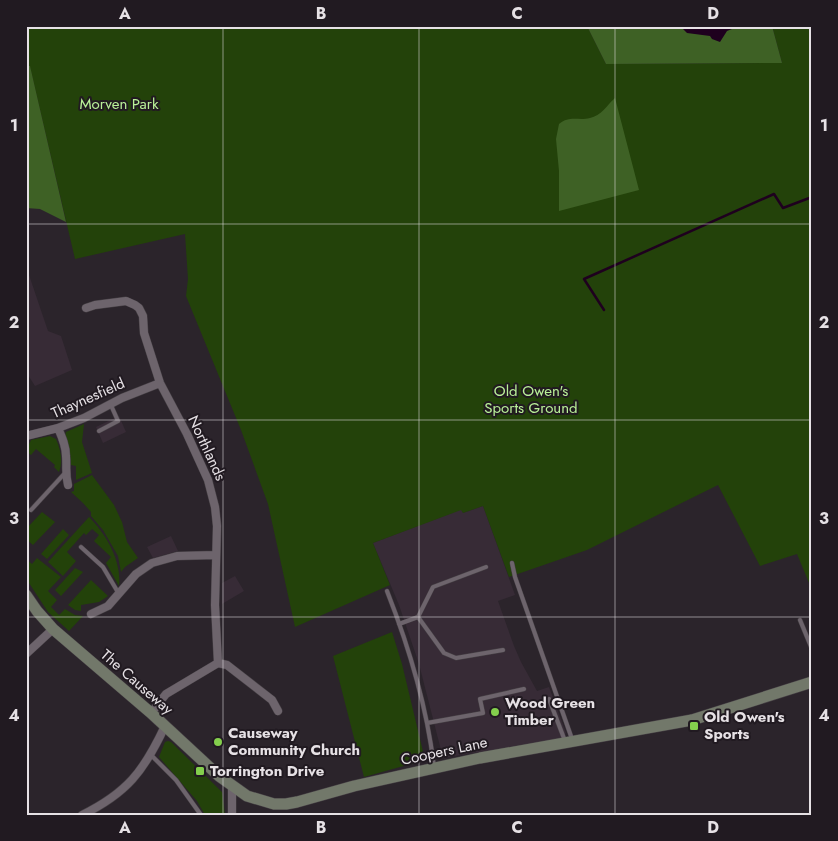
<svg xmlns="http://www.w3.org/2000/svg" width="838" height="841" viewBox="0 0 838 841" font-family="Jost,sans-serif">
<style>
.built{fill:#372b36}
.green{fill:#23420a}
.forest{fill:#3e6125}
.water{fill:#1e001e}
.lines{fill:none;stroke-linecap:round;stroke-linejoin:round}
.stream{stroke:#1e001e;stroke-width:2.5}
.service-casing{stroke:#464045;stroke-width:5}
.minor-casing{stroke:#464045;stroke-width:9}
.secondary-casing{stroke:#464045;stroke-width:12}
.service{stroke:#6d646c;stroke-width:4}
.minor{stroke:#6d646c;stroke-width:8}
.secondary{stroke:#72786a;stroke-width:11}
.grid{fill:none;stroke:#e6e1e5;stroke-width:1;stroke-opacity:0.55}
.poi-dot{fill:#84cf4d;stroke:#211a21;stroke-width:2}
.labels{text-anchor:middle;stroke-width:4;stroke-linejoin:round;paint-order:stroke}
.park-label{font-size:15px;fill:#b9f098;stroke:#211a21}
.street-label{font-size:15px;fill:#e6e1e5;stroke:#211a21}
.poi-label{font-size:15px;font-weight:bold;fill:#e6e1e5;stroke:#211a21;text-anchor:start}
.neatline{fill:none;stroke:#e6e1e5;stroke-width:2}
.grid-label{font-size:16px;text-anchor:middle;font-weight:bold;fill:#e6e1e5}
</style>
<rect width="100%" height="100%" fill="#2b242b"/>
<path class="built" d="M29,275L48,331L61,336L72,370L35,386L28,375L26,376V276Z
M119,416L126,432L103,443L96,427Z
M483,506L515,595L498,601L514,646L521,662L537,691L549,687L566,733L561,738L443,758L419,664L399,605L373,543L462,509L463,513Z
M171,536L178,551L153,558L147,547Z
M235,576L244,591L222,604V583Z"/>
<path class="green" d="M26,26H587L606,64L782,63L772,26H812V590L797,554L760,566L718,485L587,550L509,577L483,506L463,513L461,510L373,543L390,585L295,627L268,504L241,430L186,296L188,279L185,234L75,259L30,67L26,66Z
M84,424L82,442L92,473L76,480V466L71,465L70,454L65,436L66,432Z
M50,436L56,439C61,450 63,462 59,472L54,467L55,465L36,449L31,455L26,451L31,440Z
M92,475L114,505L122,522L127,542L138,558L125,567L121,572L118,556L103,530L91,516V512L83,503L71,492L74,491V484Z
M42,512L55,522L33,545L26,539V529Z
M89,517C106,534 122,561 119,586L106,563L111,557L94,541L99,535L92,529L86,535L84,533L67,552L76,561L63,576L48,562Z
M63,529L69,535L47,559L41,554Z
M37,558L61,577L48,591L57,600L51,607L59,615L65,609L75,615L83,616L69,631L48,612L27,580L26,559L32,564Z
M75,568L83,572L61,596L55,590Z
M91,580L108,596L99,602L81,605V611L75,610L68,605Z
M392,632L402,664L425,760L364,777L333,656Z
M168,741L171,742L222,792L225,815H205L197,801L159,757L165,742Z"/>
<path class="forest" d="M587,26H772L782,63L606,64Z
M26,66H30L66,222L40,209L26,208Z
M615,98L639,190L559,211V171L556,139L559,124C570,115 578,121 590,118C601,116 607,105 615,98Z"/>
<path class="water" d="M684,26H732V29L727,31L720,42L712,39L710,36L687,33L683,29Z"/>
<g class="lines">
<path class="stream" d="M604,310L584,279L774,194L783,208L812,197"/>
<defs>
<path id="service" d="M99,431L118,421L110,403
M31,510L65,473
M81,547L103,567L119,594
M512,563L515,577L572,739
M387,591C409,647 427,707 434,767
M418,617L433,587L486,567
M800,620L812,649
M399,624L418,617L444,653L456,658L503,650
M549,699L565,741
M427,723L483,713L480,699L524,689
M151,755L176,780L201,815"/>
<path id="minor" d="M86,308L95,305L126,301L135,305L139,308L143,316L144,333L160,383L187,434L208,480L215,507L217,526L215,605L218,663
M58,428C62,437 66,446 66,456C67,467 65,473 68,485
M26,436L58,428L84,418L122,398L160,383
M91,614L108,606L136,574L152,563L177,556L216,555
M26,654L53,629
M151,713L166,694L218,663L227,665L272,700L278,711
M232,787V815
M82,815C127,793 144,771 165,726"/>
<path id="secondary" d="M26,595L37,611L53,629L151,713L219,776L247,796L274,804H286L297,802L354,786L480,758L692,720L812,682"/>
</defs>
<use href="#service" class="service-casing"/>
<use href="#minor" class="minor-casing"/>
<use href="#secondary" class="secondary-casing"/>
<use href="#service" class="service"/>
<use href="#minor" class="minor"/>
<use href="#secondary" class="secondary"/>
</g>
<path class="grid" d="M223,26V815M419,26V815M615,26V815M26,224H812M26,420H812M26,617H812"/>
<g class="poi-dot">
<circle cx="495" cy="712" r="5"/>
<rect x="689" y="721" width="10" height="10" rx="2.5"/>
<circle cx="218" cy="742" r="5"/>
<rect x="195" y="766" width="10" height="10" rx="2.5"/>
</g>
<g class="labels">
<g class="park-label">
<text x="119" y="109">Morven Park</text>
<text x="531" y="396">Old Owen's<tspan x="531" dy="17">Sports Ground</tspan></text>
</g>
<g class="street-label">
<text transform="translate(88 398) rotate(-24)" y="5">Thaynesfield</text>
<text transform="translate(207 448) rotate(65)" y="5">Northlands</text>
<text transform="translate(137 682) rotate(41)" y="5">The Causeway</text>
<text transform="translate(444 751) rotate(-12)" y="5">Coopers Lane</text>
</g>
<g class="poi-label">
<text x="505" y="708">Wood Green<tspan x="505" dy="17">Timber</tspan></text>
<text x="704" y="722">Old Owen's<tspan x="704" dy="17">Sports</tspan></text>
<text x="228" y="738">Causeway<tspan x="228" dy="17">Community Church</tspan></text>
<text x="210" y="776">Torrington Drive</text>
</g>
</g>
<rect width="838" height="841" fill="none" stroke="#211a21" stroke-width="55"/>
<rect x="28" y="28" width="782" height="786" class="neatline"/>
<g class="grid-label">
<text x="125" y="19">A</text>
<text x="321" y="19">B</text>
<text x="517" y="19">C</text>
<text x="713" y="19">D</text>
<text x="14" y="131">1</text>
<text x="824" y="131">1</text>
<text x="14" y="328">2</text>
<text x="824" y="328">2</text>
<text x="14" y="524">3</text>
<text x="824" y="524">3</text>
<text x="14" y="721">4</text>
<text x="824" y="721">4</text>
<text x="125" y="833">A</text>
<text x="321" y="833">B</text>
<text x="517" y="833">C</text>
<text x="713" y="833">D</text>
</g>
</svg>
